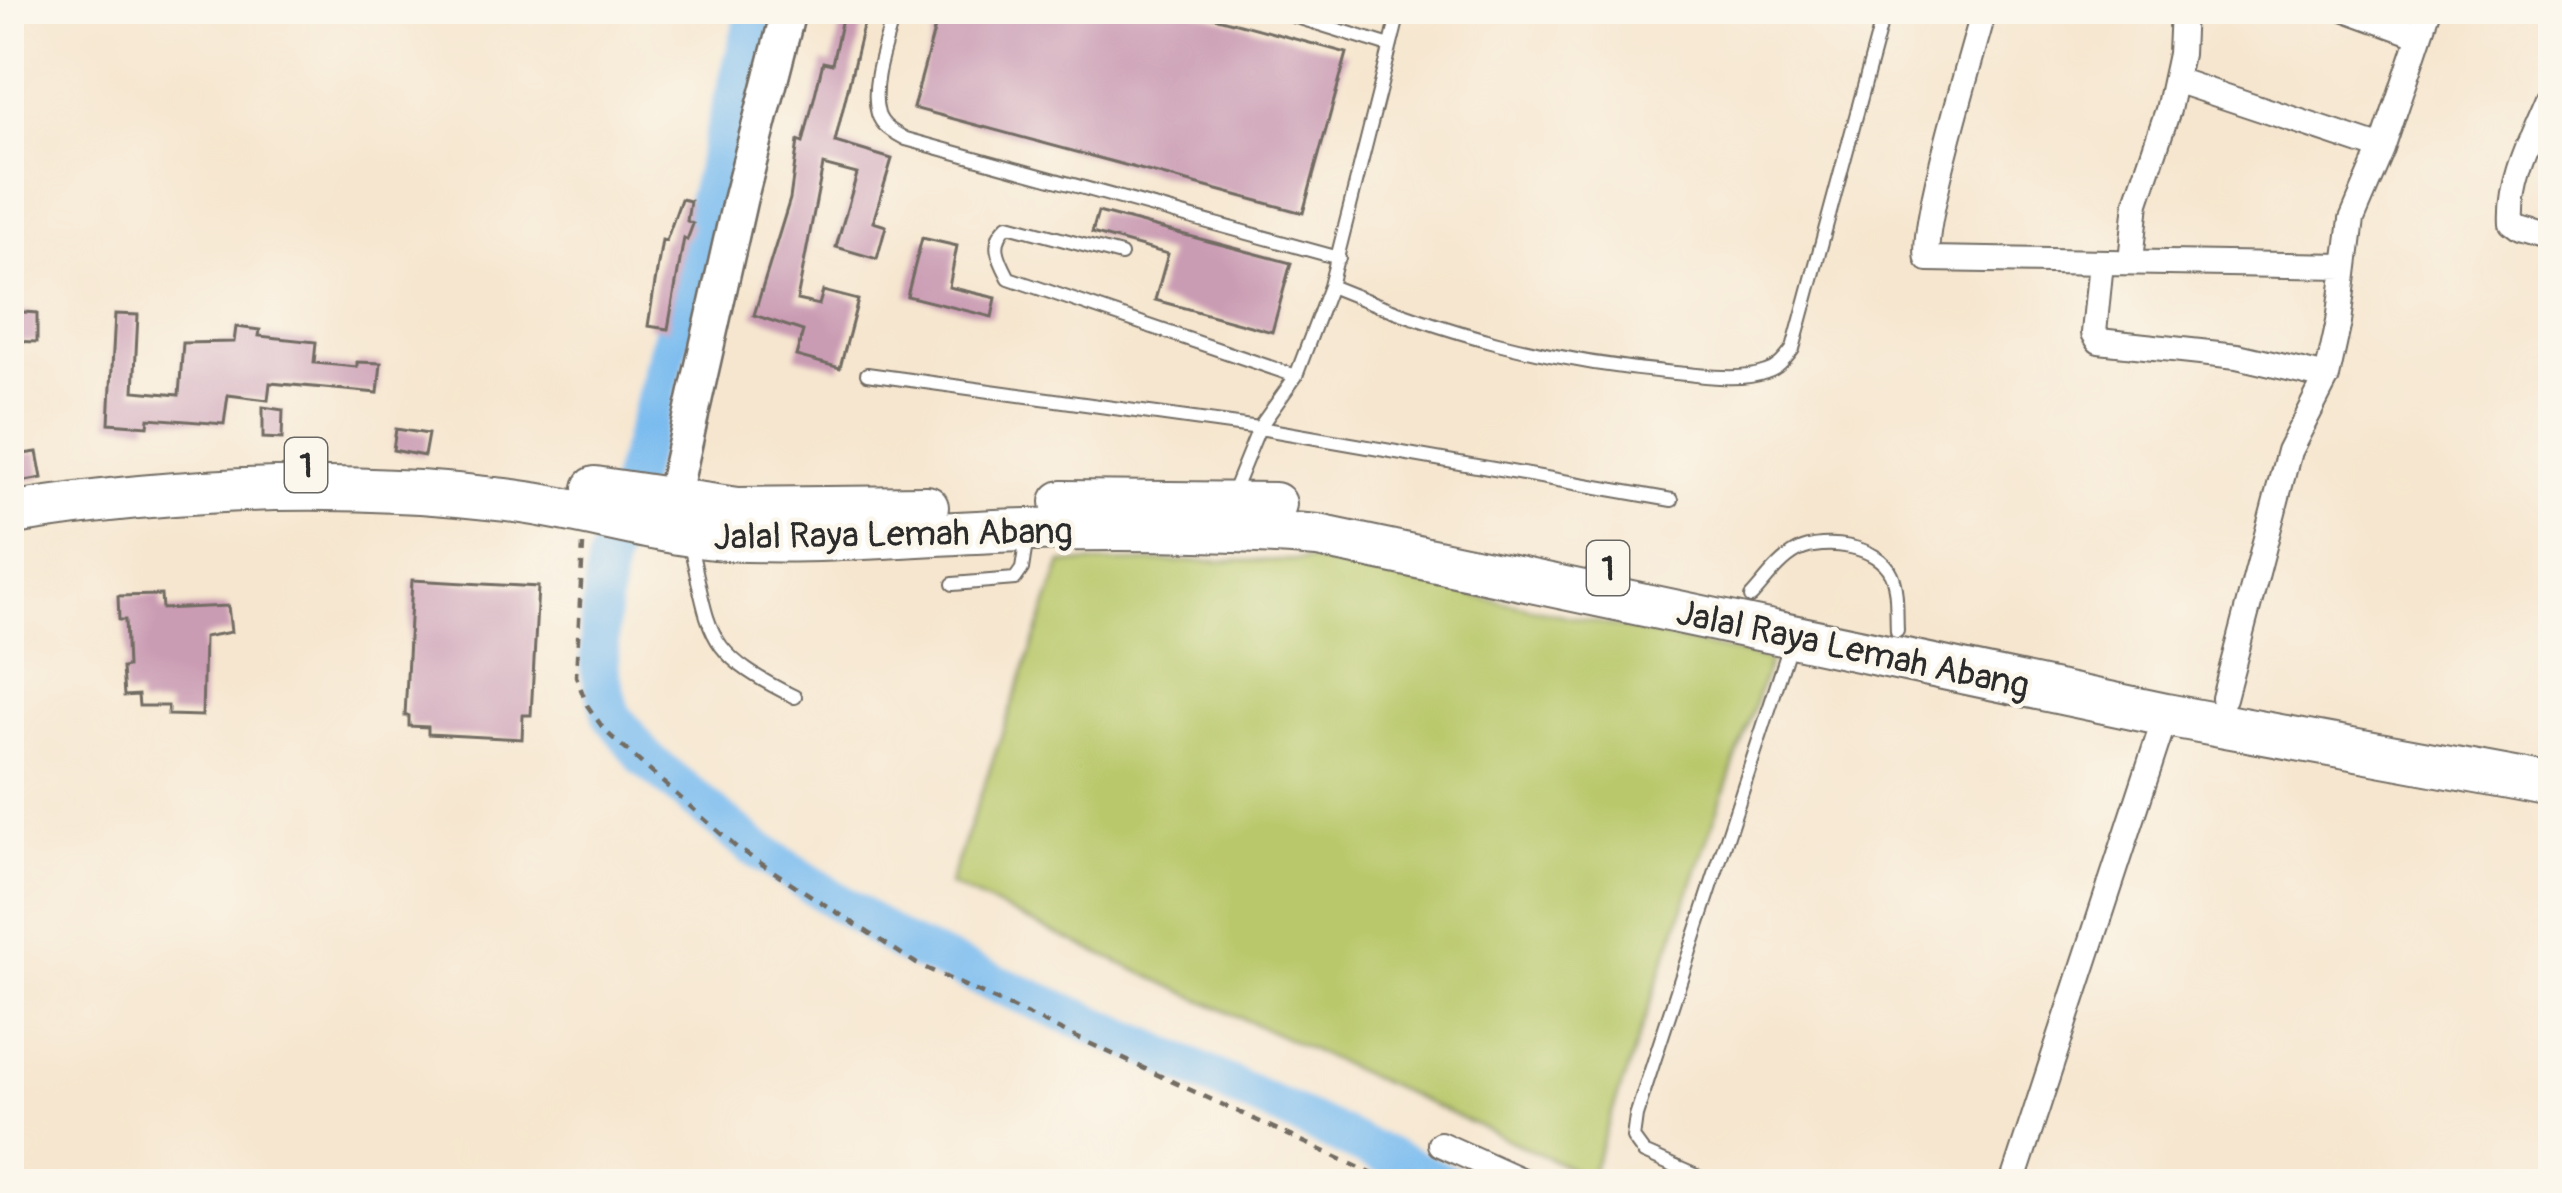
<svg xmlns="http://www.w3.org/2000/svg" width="2562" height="1193" viewBox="0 0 2562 1193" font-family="Pangolin,sans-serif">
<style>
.green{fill:#b9c86b;stroke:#727a4b;stroke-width:3}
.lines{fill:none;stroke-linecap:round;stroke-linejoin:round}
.river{stroke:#79bbef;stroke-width:39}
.building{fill:#ca9cb4}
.lane-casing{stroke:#726c64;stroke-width:16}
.street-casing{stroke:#726c64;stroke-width:28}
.secondary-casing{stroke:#726c64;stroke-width:38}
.highway-casing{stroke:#726c64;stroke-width:46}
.path{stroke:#726c64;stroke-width:4.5;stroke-dasharray:9 9;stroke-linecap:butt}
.lane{stroke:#fff;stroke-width:12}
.street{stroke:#fff;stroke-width:24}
.secondary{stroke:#fff;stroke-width:33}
.highway{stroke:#fff;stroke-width:42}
.labels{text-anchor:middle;stroke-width:9;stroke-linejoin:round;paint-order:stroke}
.shield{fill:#fbf7ec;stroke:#696865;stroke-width:3}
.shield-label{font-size:33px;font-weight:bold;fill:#2b2b2b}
.street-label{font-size:36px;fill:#2b2b2b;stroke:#fbf7ec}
</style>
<rect width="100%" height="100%" fill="#fbf7ec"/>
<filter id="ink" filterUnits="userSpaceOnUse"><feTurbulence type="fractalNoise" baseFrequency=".00833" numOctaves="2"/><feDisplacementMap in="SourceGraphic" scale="24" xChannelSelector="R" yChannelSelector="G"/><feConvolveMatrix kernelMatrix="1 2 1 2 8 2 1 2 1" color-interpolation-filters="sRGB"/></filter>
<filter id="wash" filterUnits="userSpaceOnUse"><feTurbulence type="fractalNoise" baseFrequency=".004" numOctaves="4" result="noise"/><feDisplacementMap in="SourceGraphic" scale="48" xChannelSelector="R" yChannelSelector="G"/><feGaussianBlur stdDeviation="2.7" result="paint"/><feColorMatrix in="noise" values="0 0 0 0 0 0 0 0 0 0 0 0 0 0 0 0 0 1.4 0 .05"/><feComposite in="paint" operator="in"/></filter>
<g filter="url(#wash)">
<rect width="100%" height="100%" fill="#f6e6cf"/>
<path class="green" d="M1311,560L1770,660L1590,1177L949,885L1062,563Z"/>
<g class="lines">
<path class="river" d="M757,9L653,407L606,563L599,626L600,670L611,714L646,759L752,846L903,944L1133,1041L1447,1184"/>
</g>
<g id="blocks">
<path class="building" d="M844,9H867L835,142L892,159L873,222L886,226L877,259L836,247L857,174L823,165L797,300L819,305L823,291L858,300L840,368L796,356L803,331L754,315L790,199L798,141L803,143L823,62L832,64Z
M940,9H1184L1347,53L1303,213L913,108Z
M681,199L690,201L687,221L693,224L687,240L684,238L668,329L648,326L662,240L666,241Z
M1098,212L1291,263L1272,332L1155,300L1168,254L1092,233Z
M922,238L957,246L949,287L996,298L992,317L907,296Z
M9,311L37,313V342L9,341Z
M115,314L138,315L134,391L179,395L183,343L234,342L236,327L260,330L259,336L316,342L314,363L357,367V362L381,363L378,393L270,383L268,400L228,395L224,424L149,418L148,426L109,423Z
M263,407L283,410L282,439L263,438Z
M396,429L428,434L424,456L393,450Z
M37,452L42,478L9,484V456Z
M412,580L538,587L531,715H523L522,739L428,734V727L409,726V716H405Z
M161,595L162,609L228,606L231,632L204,637L202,716L168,715V706H139L138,695L124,696L122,668L127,667L125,620H119L118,596Z"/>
</g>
</g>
<g filter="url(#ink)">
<use href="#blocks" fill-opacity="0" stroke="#726c64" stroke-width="3"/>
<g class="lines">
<defs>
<path id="lane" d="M895,9C888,39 869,83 878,114C882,127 895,133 906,139L1339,258
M1271,9L1390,46
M1121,255L1008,225C989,242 999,259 1009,278L1296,376
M1330,286C1447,334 1549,362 1675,373C1703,375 1739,382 1766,372C1779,368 1785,359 1793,349L1885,9
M867,374L1259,428L1672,500
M1231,497L1259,428L1296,376L1330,286L1400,9
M689,541C712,635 701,651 795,697
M953,584L1015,579L1022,569L1027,537
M1751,597C1765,582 1779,561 1798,551C1824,538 1878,545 1891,574C1898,590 1896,612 1897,630
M2551,963L2553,947
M1715,1184L1644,1153L1633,1138L1636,1116L1791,642"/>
<path id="street" d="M2346,9L2420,36
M1980,25C1969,65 1919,231 1928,259L2345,266
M2175,80L2382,149
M2553,88C2537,130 2509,177 2512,223L2520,229L2553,239
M2131,261L2137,202L2168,110L2180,54L2182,9
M2101,262L2094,333L2099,341L2237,356L2327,377
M2224,698L2289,451L2327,377L2339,322L2352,219L2382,149L2429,9
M1440,1144L1529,1184
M2012,1184L2166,715"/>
<path id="secondary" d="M672,501L740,199L789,9"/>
<path id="highway" d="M595,488L737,509L927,507
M1062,502L1275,504
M9,514C173,487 341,481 506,500C587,509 665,538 747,540C841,543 934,532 1028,530C1124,528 1221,528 1318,536L2166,715L2553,786"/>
</defs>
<use href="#lane" class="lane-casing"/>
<use href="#street" class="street-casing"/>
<use href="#secondary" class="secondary-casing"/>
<use href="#highway" class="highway-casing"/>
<path class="path" d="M583,545L576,676L587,705L605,731L737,848L917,964L1395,1184"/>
<use href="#lane" class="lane"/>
<use href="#street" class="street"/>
<use href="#secondary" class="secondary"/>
<use href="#highway" class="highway"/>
</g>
</g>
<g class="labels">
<g class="shield">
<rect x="285" y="438" width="42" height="54" rx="9"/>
<rect x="1587" y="541" width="42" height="54" rx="9"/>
</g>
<g class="shield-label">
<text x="306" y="477">1</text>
<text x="1608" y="580">1</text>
</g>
<g class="street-label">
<text transform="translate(893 533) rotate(-1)" y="13">Jalal Raya Lemah Abang</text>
<text transform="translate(1853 648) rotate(12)" y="13">Jalal Raya Lemah Abang</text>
</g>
</g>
<rect width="2562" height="1193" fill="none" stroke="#fbf7ec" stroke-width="48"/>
</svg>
